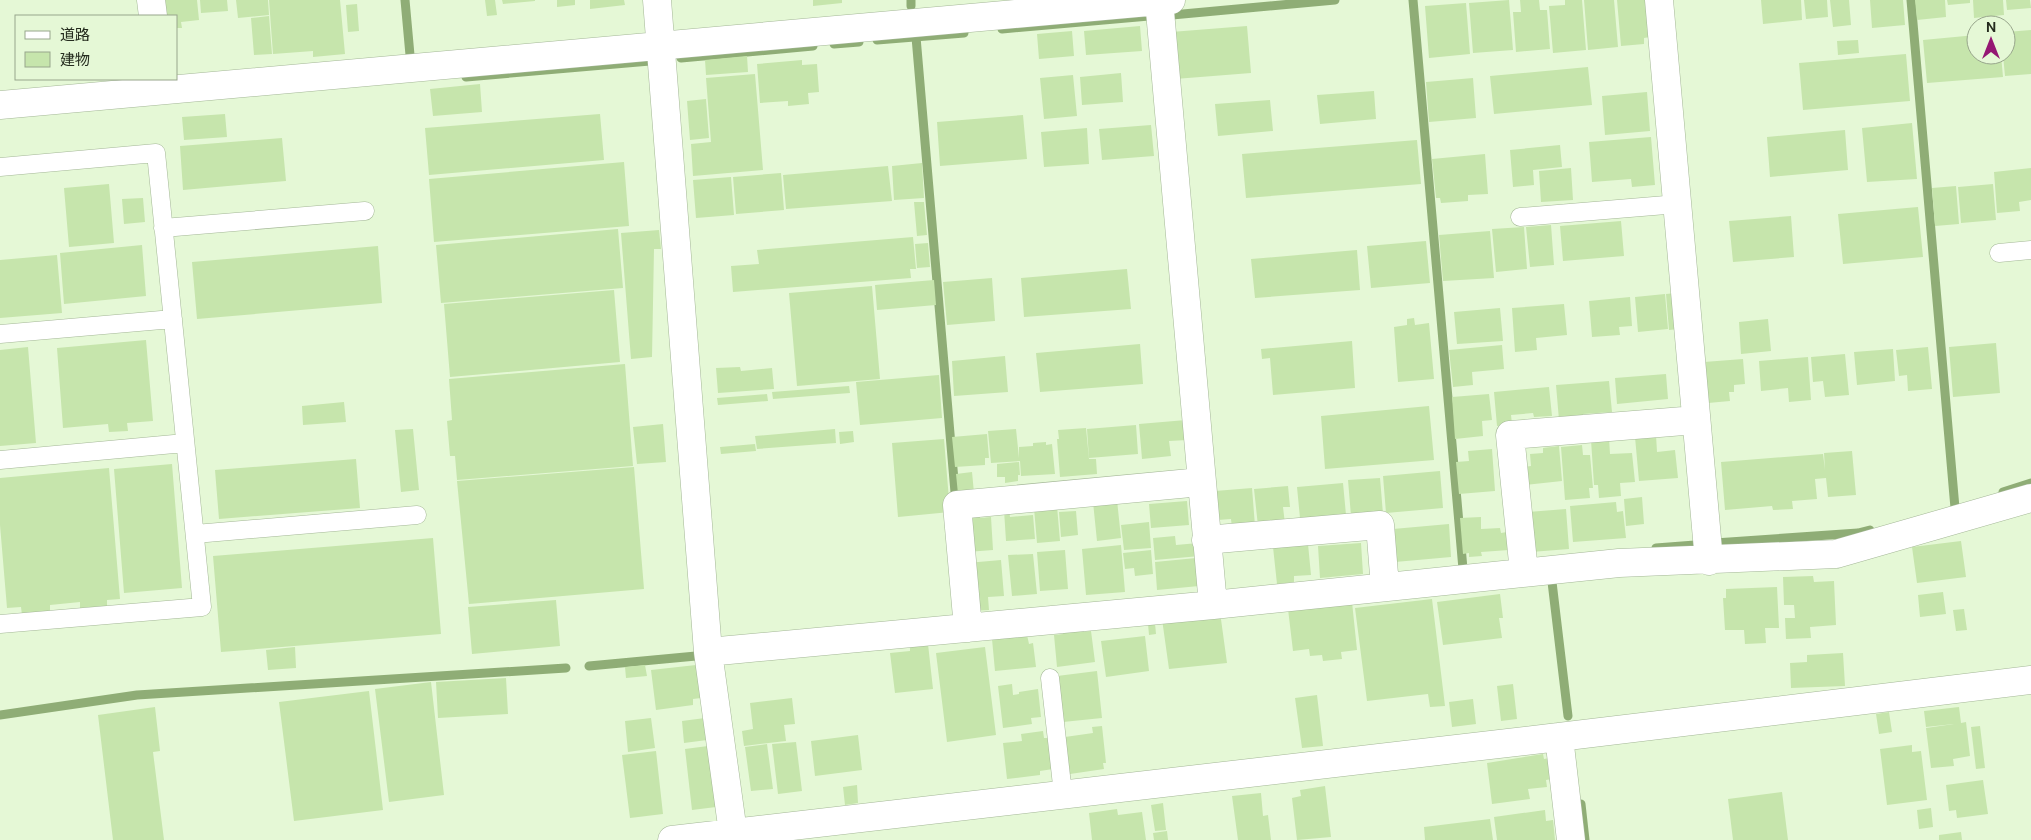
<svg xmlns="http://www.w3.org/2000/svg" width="2031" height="840" viewBox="0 0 2031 840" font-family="'DM Sans','Noto Sans JP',sans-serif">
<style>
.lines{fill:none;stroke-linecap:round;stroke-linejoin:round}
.stream{stroke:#8fad76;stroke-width:9}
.building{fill:#c6e5ac}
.service-casing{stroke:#a4b797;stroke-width:19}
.minor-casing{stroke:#a4b797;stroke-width:29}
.service{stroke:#fff;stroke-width:18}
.minor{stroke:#fff;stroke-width:28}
</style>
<rect width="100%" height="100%" fill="#e5f8d6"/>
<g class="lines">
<path class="stream" d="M405,0L410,55
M911,0V6
M1413,0L1463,569
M1911,0L1955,508
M1172,15L1335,0
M1002,29L1149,16
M916,37L955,492
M877,40L964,33
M834,44L859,42
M681,58L813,46
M466,77L650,61
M2003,492L2031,483
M1714,538L1715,543L1858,533L1870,530
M1656,548L1695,545
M1552,582L1568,716
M589,666L696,656
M0,715L137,695L566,668
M1581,804L1585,840"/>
</g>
<path class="building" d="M164,0H197L199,20L181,22L182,28H176V16H165Z
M200,0H227L228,11L201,13Z
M236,0H268L269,15L238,18Z
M269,0H340L345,54L313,57V51L273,54Z
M485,0H495L497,15L487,16Z
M502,0H535V1L503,4Z
M557,0H575V5L557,7Z
M590,0H624L625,5L590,9Z
M813,0H842V3L813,6Z
M1509,0L1513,50L1473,53L1469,3Z
M1520,0H1539L1540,10H1547L1550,49L1516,52L1513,12H1521Z
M1565,0H1582L1586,50L1553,53L1549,6L1565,5Z
M1584,0H1614L1618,47L1588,50Z
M1617,0H1647L1650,37L1644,38V44L1621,46Z
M1761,0H1801L1802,20L1763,24Z
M1804,0H1827L1828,17L1806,19Z
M1830,0H1849L1851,25L1833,27Z
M1870,0H1903L1905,25L1872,28Z
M1915,0H1945L1946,17L1917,20Z
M1947,0H1970V3L1948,5Z
M1973,0H2003L2004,15L1974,18Z
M2006,0H2030L2031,8L2007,10Z
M1466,3L1470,54L1429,58L1425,6Z
M357,4L359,31L348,32L346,5Z
M269,16L272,54L254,55L251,18Z
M1140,26L1142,51L1086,55L1084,31Z
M1247,26L1251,73L1175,79L1171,32Z
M2031,30V74L2005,76L2003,55H2006V32Z
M1072,31L1074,56L1039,59L1037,34Z
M1976,35V55H2001L2003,77L1927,83L1923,40Z
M1858,40L1859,53L1838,55L1837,41Z
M1906,54L1910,101L1803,110L1799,63Z
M747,56L748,72L706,75L705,60Z
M802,60V65L817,64L819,92L808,93L809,104L788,106V101L760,103L757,64Z
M1588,67L1592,105L1494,114L1490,76Z
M1121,73L1123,102L1082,105L1080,77Z
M755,74L763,170L693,176L691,144L711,142L706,78Z
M1073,75L1077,116L1044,119L1040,78Z
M1473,78L1476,118L1429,122L1426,82Z
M480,84L482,112L433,116L430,89Z
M1374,91L1376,119L1320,124L1317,95Z
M1647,92L1650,131L1605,135L1602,96Z
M706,99L709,138L690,140L687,101Z
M1270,100L1273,131L1218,136L1215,104Z
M225,114L227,137L184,140L182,117Z
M600,114L604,160L429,175L425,128Z
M1023,115L1027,159L940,166L937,122Z
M1912,123L1917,179L1867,182L1862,128Z
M1151,125L1154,156L1102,160L1099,129Z
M1087,128L1089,164L1044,167L1041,132Z
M1845,130L1848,170L1770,177L1767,137Z
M1651,137L1655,185L1632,187L1631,179L1592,182L1589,142Z
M282,138L286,181L183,190L180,146Z
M1417,140L1421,184L1246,198L1242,154Z
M1560,145L1562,167L1533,170L1534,185L1513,187L1510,150Z
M1485,154L1488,194L1468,195V201L1441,203L1440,198H1436L1432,159Z
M624,162L629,226L434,242L429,179Z
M922,163L924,198L894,200L892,166Z
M888,166L892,201L786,209L783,175Z
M1571,168L1573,200L1541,202L1539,171Z
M2031,168V200L2019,202L2020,211L1997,213L1994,172Z
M781,173L784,210L736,214L733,177Z
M731,177L734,215L696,218L693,180Z
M109,184L114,243L69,247L64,188Z
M1993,184L1996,220L1961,223L1958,187Z
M1956,186L1959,224L1935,226L1932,188Z
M143,198L145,222L124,224L122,199Z
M914,202H924L927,235L917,236Z
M1918,207L1923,257L1843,264L1838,214Z
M1791,216L1794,257L1733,262L1729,221Z
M1621,221L1624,256L1563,261L1560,226Z
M1551,225L1554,265L1530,267L1526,227Z
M1524,227L1527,269L1496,272L1492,229Z
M618,229L623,288L441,303L436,245Z
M659,230L661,249H654L652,357L631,359L621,233Z
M1490,231L1494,278L1443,281L1439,235Z
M913,237L916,269H910L911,278L733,292L731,266L759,264L757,250Z
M1426,241L1430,283L1371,288L1367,246Z
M928,243L930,267L917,268L915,244Z
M142,245L146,296L64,304L60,253Z
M378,246L382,303L197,319L192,262Z
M1357,250L1360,290L1255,298L1251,259Z
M57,255L62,313L0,318V260Z
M1127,269L1131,309L1024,317L1021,278Z
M992,278L995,321L947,325L943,282Z
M934,280L936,305L877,310L875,285Z
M872,286L880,379L797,386L789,293Z
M614,290L620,362L450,377L444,304Z
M1676,293L1679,329L1669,330L1666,294Z
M1665,294L1668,329L1638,332L1635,297Z
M1630,297L1632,326L1619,327L1620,335L1592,337L1589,301Z
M1564,304L1567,335L1536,338L1537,350L1515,352L1512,308Z
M1500,308L1503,341L1457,344L1454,312Z
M1414,318L1415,325L1429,323L1434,379L1398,382L1394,327L1407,325V319Z
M1768,319L1771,351L1741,354L1739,322Z
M146,340L153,421L127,423L128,431L109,432L108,424L63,428L57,348Z
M1352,341L1355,388L1273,395L1270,358L1262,359L1261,349Z
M1996,343L2000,393L1953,397L1949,347Z
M1140,344L1143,384L1040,392L1036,353Z
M1502,345L1504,369L1472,372L1473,385L1453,387L1449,350Z
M28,347L36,443L0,446V350Z
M1928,347L1932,389L1908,391L1907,375L1899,376L1896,350Z
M1893,349L1895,381L1857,385L1854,352Z
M1845,354L1849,395L1825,397L1823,381L1813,382L1811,357Z
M1005,356L1008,392L954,396L952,361Z
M1808,357L1811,400L1789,402L1788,388L1761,391L1759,361Z
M1743,359L1745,384L1734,385V392H1729L1730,401L1708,403L1704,362Z
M625,364L633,466L457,480L455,456H450L447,421L452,420L449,379Z
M740,367L741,371L772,368L774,389L718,393L716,368Z
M1666,374L1668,399L1617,404L1615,378Z
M939,375L942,418L860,425L856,382Z
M1609,381L1612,412L1583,414L1584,418L1559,420L1556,385Z
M849,386L850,393L773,399L772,392Z
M1549,387L1552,416L1534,417L1533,413L1511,415L1512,424L1497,426L1494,392Z
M767,394L768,401L718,405L717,398Z
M1489,394L1492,420L1482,421L1483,436L1455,439L1452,397Z
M344,402L346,422L303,425L302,406Z
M1429,406L1434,460L1325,469L1321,416Z
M1186,420L1187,440L1169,441L1171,456L1142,459L1139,424Z
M663,424L666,462L637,464L633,427Z
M1136,425L1138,454L1089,458L1087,429Z
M1086,428L1089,459H1096L1097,474L1060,477L1057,439H1059L1058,430Z
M413,429L419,490L401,492L395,430Z
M835,429L836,443L757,449L755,436Z
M1016,429L1019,458V447L1033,446V443L1046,442V445L1052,444L1055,474L1021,476L1020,461L991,463L988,431Z
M853,431L854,442L840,444L839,432Z
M987,434L989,458H985V465L955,467L952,437Z
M1656,435L1657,452L1675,450L1678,478L1639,481L1635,437Z
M1609,438L1610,454L1632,453L1635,482L1620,483L1621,496L1599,498L1598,485H1594L1591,440Z
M944,439L950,512L898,517L892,443Z
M755,444L756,451L721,454L720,447Z
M1582,445L1583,455H1590L1593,488H1589L1590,498L1565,500L1561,447Z
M1559,446L1562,481L1525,485L1524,467L1531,466L1530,454L1543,453V448Z
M1492,449L1495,491L1459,494L1456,462L1469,461L1468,451Z
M1852,451L1856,495L1828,497L1826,478L1815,479L1817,499L1792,501L1793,509L1773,510L1772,506L1725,510L1721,462L1823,454L1825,470L1824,453Z
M356,459L360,508L219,519L215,470Z
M1019,462L1020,475H1018V481L1005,483V477H997V464Z
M172,464L182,588L124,593L114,469Z
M634,467L644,589L469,604L457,481Z
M109,468L120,599L107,600V606L80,608V602L50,605V612L22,615L21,607L7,608L0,525V478Z
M1440,471L1443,508L1386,513L1383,476Z
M972,472L974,493L958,494L956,474Z
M1380,478L1383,514L1351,516L1348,480Z
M1343,483L1346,515L1300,518L1297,487Z
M1288,486L1290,507H1283L1285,524L1258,526L1254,489Z
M1252,488L1255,526L1232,528L1231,519L1218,520L1215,491Z
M1642,497L1644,524L1626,526L1624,499Z
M1117,500L1121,538L1097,541L1093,502Z
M1187,501L1189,525L1151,528L1149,504Z
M1616,502L1617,512L1623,511L1626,538L1573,542L1570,506Z
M1057,506L1060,541L1037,543L1034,508Z
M1566,509L1569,549L1531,552L1528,512Z
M1004,510H1009L1010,517L1033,515L1035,539L1006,541Z
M1076,511L1078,535L1061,537L1059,512Z
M980,514V518L991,517L993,550L967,552L964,515Z
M1481,517V529L1500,528L1501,533L1507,532L1509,550L1481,552L1482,556L1469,557V553L1463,554L1460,518Z
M1149,522L1151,548L1124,550L1121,525Z
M1449,524L1451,557L1395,562L1393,529Z
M1175,536L1176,545L1198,543L1200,556L1155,560L1153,538Z
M433,538L441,634L221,652L213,556Z
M1961,541L1966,577L1917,583L1912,547Z
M1361,543L1363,574L1320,578L1318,546Z
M1308,544L1311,575L1294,576V582L1277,584L1273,547Z
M1121,545L1125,592L1086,595L1082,549Z
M1065,550L1068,589L1040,591L1037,552Z
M1151,550L1153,574L1135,576L1134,568L1125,569L1123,553Z
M1033,554L1037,594L1012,596L1008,555Z
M1196,558L1199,586L1157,590L1155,562Z
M1001,560L1004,596L988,597L989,610L971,611L967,563Z
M1813,576L1814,582L1834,581L1836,625L1810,627L1811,638L1786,639L1785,618H1795L1794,605H1784L1783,577Z
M1777,587L1779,628H1765L1766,643L1745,644L1744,630H1725L1723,598H1726V589Z
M1943,592L1946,614L1920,617L1918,595Z
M1500,594L1503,618H1499L1502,638L1443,645L1437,602Z
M1432,599L1445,706L1430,707L1428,694L1367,701L1355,608Z
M556,600L560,646L472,654L468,607Z
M1352,602L1357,650L1341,652L1342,659L1323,661L1322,655L1310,656L1309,649L1293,651L1288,609Z
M1964,609L1967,630L1956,631L1953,610Z
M1220,612L1227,663L1169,669L1162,619Z
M1155,623L1156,634L1149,635L1148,624Z
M1083,627L1084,632L1091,631L1095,662L1057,667L1054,635L1063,634L1062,629Z
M1027,635L1029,644L1033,643L1036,667L995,671L992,639Z
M1145,636L1149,671L1106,677L1101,641Z
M928,644L933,689L895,693L890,653L910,651V646Z
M295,647L296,668L268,670L266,650Z
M985,647L996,735L947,742L936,653Z
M1843,653L1845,686L1791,688L1790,663L1807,662V655Z
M645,665L647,676L626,678L625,667Z
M696,665L701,698L693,699V705L656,710L651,670Z
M1097,671L1102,718L1063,722L1057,676Z
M506,678L508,714L438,718L436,682Z
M431,682L444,795L389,802L375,689Z
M1012,684L1013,695L1019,694V692L1038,689L1041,717L1031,718L1032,724L1003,728L998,686Z
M1513,684L1517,719L1501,721L1497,686Z
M369,691L383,810L294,821L279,702Z
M1317,695L1323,746L1302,748L1295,698Z
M792,698L795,724L784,725L786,741L744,746L742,731L753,729L750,703Z
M1473,699L1476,724L1452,727L1449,702Z
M155,707L160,751L153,752L164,840H113L98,715Z
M1959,707L1961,723L1966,722L1970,756L1953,759L1954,766L1931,768L1926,728L1954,724L1926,727L1924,711Z
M1889,712L1892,732L1879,734L1876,714Z
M651,718L655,748L628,752L625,721Z
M705,718L707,740L684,743L682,721Z
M1102,726L1106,763H1103L1104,769L1070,774L1065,737L1093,733L1092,727Z
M1980,726L1985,768L1976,769L1971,727Z
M1043,731L1044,738H1049L1053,769L1040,771V775L1007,779L1003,743L1022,741L1021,734Z
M858,735L862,770L815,776L811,741Z
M796,742L802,791L778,794L772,744Z
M767,744L773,789L751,791L745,747Z
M1912,745V752L1921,751L1927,800L1887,805L1880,749Z
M708,746L716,807L692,810L685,749Z
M656,751L663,814L630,818L622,755Z
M1543,754L1544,759L1549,758L1552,779L1546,780L1547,787L1528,789L1530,799L1492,804L1487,763Z
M1983,780L1988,814L1957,818L1956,810L1949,811L1946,785Z
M857,785L858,803L845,805L843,787Z
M1325,786L1331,837L1297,840L1292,798L1301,796L1300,790Z
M1782,792L1788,840H1733L1728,799Z
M1261,793L1263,816L1268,815L1271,840H1238L1232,796Z
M1163,803L1166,830L1155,831L1151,805Z
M1931,808L1933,827L1919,829L1917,810Z
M1117,809L1118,815L1142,812L1146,840H1092L1089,813Z
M1545,810L1546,821L1553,820L1555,840H1497L1494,817Z
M1490,819L1493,840H1425L1424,827Z
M1167,831L1168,840H1154L1153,833Z
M1961,832L1962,840H1939V835Z"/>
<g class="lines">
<defs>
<path id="service" d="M0,167L156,153L202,607L0,624
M1520,217L1678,204
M163,228L365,211
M1999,253L2031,250
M0,334L173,319
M0,460L185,443
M195,534L417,515
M1050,678L1063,794"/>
<path id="minor" d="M151,0L153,16
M657,0L708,652L734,840
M1159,0L1213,605
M1659,0L1709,561
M0,105L1171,0
M1206,540L1380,525L1385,587
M1524,572L1510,435L1696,420
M968,628L957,505L1201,482
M708,652L1213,605L1619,563L1836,554L2031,498
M1559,737L1571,840
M672,840L1559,737L2031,680"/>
</defs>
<use href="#service" class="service-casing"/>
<use href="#minor" class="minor-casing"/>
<use href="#service" class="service"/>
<use href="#minor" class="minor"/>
</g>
<rect x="15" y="15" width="162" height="65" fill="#e5f8d6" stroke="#98a68c"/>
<rect x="25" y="31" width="25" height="8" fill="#ffffff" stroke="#98a68c"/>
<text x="60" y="40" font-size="15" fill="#242b1e">道路</text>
<rect x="25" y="52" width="25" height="15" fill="#c6e5ac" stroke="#98a68c"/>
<text x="60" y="65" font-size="15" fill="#242b1e">建物</text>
<g transform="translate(1991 40)"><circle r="24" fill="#e5f8d6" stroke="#98a68c"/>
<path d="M0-4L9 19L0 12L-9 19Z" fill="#941873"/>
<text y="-8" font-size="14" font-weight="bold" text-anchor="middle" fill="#242b1e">N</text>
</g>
</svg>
